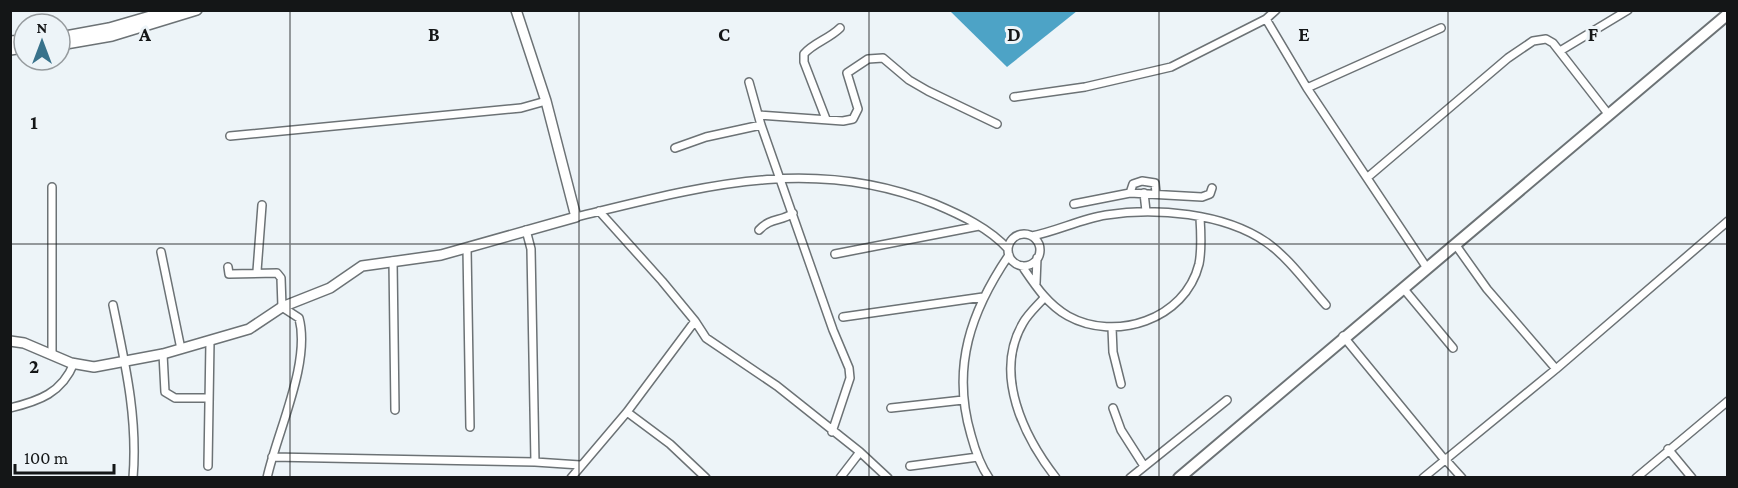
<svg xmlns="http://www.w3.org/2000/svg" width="1738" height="488" viewBox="0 0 1738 488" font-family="'Crimson Pro',serif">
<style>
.water{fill:#4da3c6}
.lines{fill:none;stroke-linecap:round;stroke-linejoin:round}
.street-casing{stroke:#6c7275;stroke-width:10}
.secondary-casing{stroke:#6c7275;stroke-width:12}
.primary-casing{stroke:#6c7275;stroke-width:14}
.street{stroke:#fff;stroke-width:7}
.secondary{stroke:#fff;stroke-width:9}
.primary{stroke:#fff;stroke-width:10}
.grid{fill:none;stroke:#141617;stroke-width:1.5;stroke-opacity:0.55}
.grid-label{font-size:20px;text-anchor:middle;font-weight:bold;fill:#141617;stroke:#edf4f8;stroke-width:6;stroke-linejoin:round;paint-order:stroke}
</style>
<rect width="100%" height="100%" fill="#edf4f8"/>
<path class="water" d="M950,11H1077L1007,67Z"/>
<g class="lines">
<defs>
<path id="street" d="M1266,19L1307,88L1427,268
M1560,51L1628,10
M749,82L761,125L833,330L849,368L850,378L832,432
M1307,88L1441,28
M1014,97L1085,87L1171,67L1266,19L1276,10
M759,115L843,121L853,119L858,109L847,73L868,59L883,58L909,80L928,91L997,124
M826,119L804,62V54C813,43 829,39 840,28
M230,136L521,108L546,101
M675,148L706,137L761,125
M1368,177L1508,58L1533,41L1546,39L1553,43L1609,115
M1130,193L1133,184L1142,181L1155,183L1156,193
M1144,193L1146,211
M1074,204L1130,193L1202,197L1210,194L1212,188
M599,211L662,281L695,321L706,338L777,386L860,452L888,478
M576,217C700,187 811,154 935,204C961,215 989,228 1008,249
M526,230L531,249L535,462
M759,230C771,217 781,222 793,213
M1008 250a16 16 0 1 1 32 0a16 16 0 1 1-32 0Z
M1032,236C1057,231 1081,219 1106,215C1155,207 1224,213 1266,242C1289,258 1307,284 1326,305
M1455,244L1487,289L1556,369
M467,248L470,427
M161,252L181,349
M835,254L979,226
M393,261L395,410
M1022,266C1035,285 1047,304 1068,316C1115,342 1185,320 1199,264C1202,249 1201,233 1200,218
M228,267L229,274L277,273L281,278L282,307L299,318C311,363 277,432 267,478
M257,271L262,205
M1036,283L1037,258
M1403,288L1453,348
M1044,298C1037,306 1028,314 1023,323C993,374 1024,437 1056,478
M113,305C125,363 138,418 133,478
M843,317L983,297
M1112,328L1113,352L1121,384
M1343,336L1444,459
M163,354L165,392L175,398H208
M52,355V187
M10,408C39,401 62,393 74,363
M891,408L963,400
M1113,408L1121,430L1144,466
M627,412L670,444L706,478
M1668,449L1692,478
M272,457L535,462L580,465
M1444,458L1462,478
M208,466L210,341
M910,466L978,457
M571,478L627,412L695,321
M840,478L860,452
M989,478C980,465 975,450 971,435C951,367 971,311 1009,255
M1130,478L1227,400
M1423,478L1556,369L1728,221
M1636,478L1728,401"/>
<path id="secondary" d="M60,37L109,28L171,10
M10,41L24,40
M60,45L112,36L197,10
M10,50L24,48
M10,341L24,343L71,363L94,367L163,354L249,329L282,307L330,288L362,266L441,255L576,217L546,101L516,10"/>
<path id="primary" d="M1179,478L1728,14"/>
</defs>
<use href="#street" class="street-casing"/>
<use href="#secondary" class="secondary-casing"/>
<use href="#primary" class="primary-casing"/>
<use href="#street" class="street"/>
<use href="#secondary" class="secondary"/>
<use href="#primary" class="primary"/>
</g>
<path class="grid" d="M290,10V478M579,10V478M869,10V478M1159,10V478M1448,10V478M10,244H1728"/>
<g class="grid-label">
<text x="145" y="41">A</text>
<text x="434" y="41">B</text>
<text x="724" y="41">C</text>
<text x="1014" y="41">D</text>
<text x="1304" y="41">E</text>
<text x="1593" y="41">F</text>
<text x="34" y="129">1</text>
<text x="34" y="373">2</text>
</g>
<rect width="1738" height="488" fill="none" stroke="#141617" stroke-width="24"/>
<g transform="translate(42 42)"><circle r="28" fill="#edf4f8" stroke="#969b9e" stroke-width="1.5"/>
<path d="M0-4.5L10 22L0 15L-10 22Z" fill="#38728b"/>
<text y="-9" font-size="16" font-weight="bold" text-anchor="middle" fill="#141617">N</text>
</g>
<path d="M15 464v9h99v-9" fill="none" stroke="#141617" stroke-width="3"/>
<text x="24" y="464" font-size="18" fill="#141617" stroke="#edf4f8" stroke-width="4.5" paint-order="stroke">100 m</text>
</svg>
